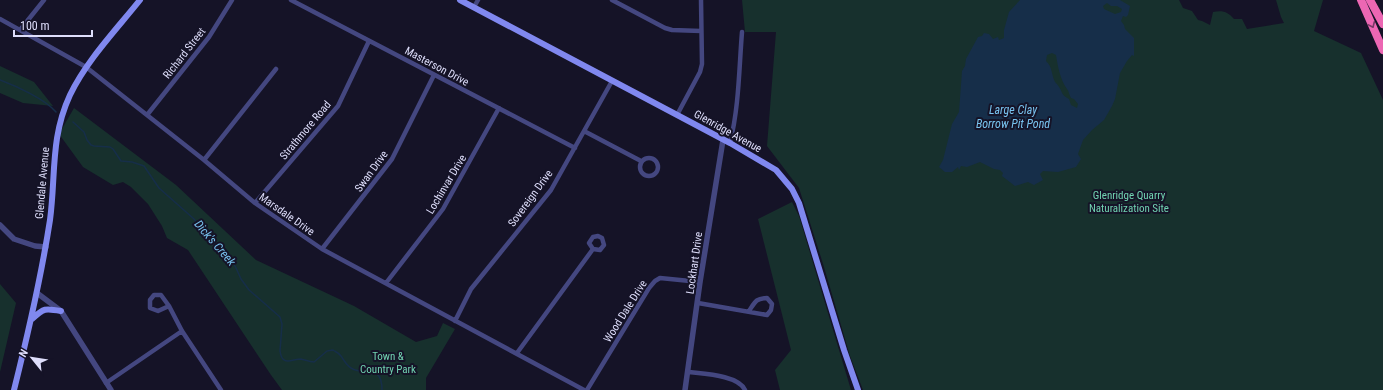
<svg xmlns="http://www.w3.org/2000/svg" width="1383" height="390" viewBox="0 0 1383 390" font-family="'Roboto Condensed',sans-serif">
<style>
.green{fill:#17302d}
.water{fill:#162e49;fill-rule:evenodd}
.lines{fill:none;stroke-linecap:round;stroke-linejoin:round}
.stream{stroke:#162e49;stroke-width:1.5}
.minor{stroke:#444780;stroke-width:4.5}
.tertiary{stroke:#444780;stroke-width:5.5}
.secondary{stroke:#8088ef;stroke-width:6}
.motorway{stroke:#ec67b3;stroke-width:8}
.oneway{stroke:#763966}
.labels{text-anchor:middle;stroke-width:4;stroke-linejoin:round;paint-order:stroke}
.street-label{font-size:11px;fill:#dedefb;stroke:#151327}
.park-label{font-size:11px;fill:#71d3b1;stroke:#151327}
.water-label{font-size:12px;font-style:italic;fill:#78c2ee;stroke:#151327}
</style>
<rect width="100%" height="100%" fill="#151327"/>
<path class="green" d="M742,0H1179L1183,8L1192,11L1198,20L1202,21L1210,25L1213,12C1223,10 1228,12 1234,19H1242L1247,29L1284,23L1281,17L1276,0H1323L1314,31L1361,53L1383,100V390H863L850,356L824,267L799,188L767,146L776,32H745Z
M0,66L34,82L53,106L23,103L0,93Z
M74,108L176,185L256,260L354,306L416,342L437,336L443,323L455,329L426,378V390H282L271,375L188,250L167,238L162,226L148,204L131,187L123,182L113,185L83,167L59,134Z
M792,202L799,216L851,390H780L775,370L791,350L758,219Z
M0,284L16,303L0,372Z"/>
<path class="water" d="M1020,0H1120L1130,6L1128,15L1126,17L1123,16L1121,21L1124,25L1125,29L1134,38V56L1132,55L1127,61L1120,73L1115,99L1112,106L1104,120L1092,130L1083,140L1078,154L1081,159L1076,167L1058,172L1043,171L1040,174L1043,180L1034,185L1028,182L1015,186L1002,176L1003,173L1000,170L994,169L980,162L967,167L961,166L959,170L958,167L952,172H945L939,167L943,160L952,124L959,112L962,71L965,66L966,59L978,37L982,36L984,33L989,34L993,39L998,37L999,40L1004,38V30L1009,12ZM1107,3L1111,6H1117L1122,9L1121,12L1115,14L1104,9L1103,6ZM1052,53L1056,55C1058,67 1060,79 1067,89C1069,91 1069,95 1071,98L1074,99L1078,104L1077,108L1071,105L1069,99C1061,95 1063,93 1059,87C1058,85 1056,83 1055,82C1051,74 1053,68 1046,61L1047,55Z"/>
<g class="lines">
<path class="stream" d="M0,80C16,86 45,99 56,112
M73,122L84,132L87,140L91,145L94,146L110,147L113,149L121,161L132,162L144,166L159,188L194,219L208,238L231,259L236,268L241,279L249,290L280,317L282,324L280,351C282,367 292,359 301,359C305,360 310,362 314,362L327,351L333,350C336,352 339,353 341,356C344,360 346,365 351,368C365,377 382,363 382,390"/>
<path class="minor" d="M291,0L575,148
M612,0L665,28L672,30L701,31
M474,7L478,0
M0,19L86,67L204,160L255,203L322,249L584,390
M20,30L44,0
M147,115L209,37L232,0
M677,115L700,72L702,64L701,0
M584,131L641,161
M730,143C739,107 739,69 742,32
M640 167a9 9 0 1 1 18 0a9 9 0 1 1-18 0Z
M204,160L276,69
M255,203L338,106L369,41
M322,249L392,159L434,75
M386,283L443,209L499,108
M698,303L767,315L771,310L772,304L767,298C756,298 755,302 749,311
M169,306L158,311L150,308V300L154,295H161L169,306L182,331L221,390
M455,321L471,289L551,190L612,81
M517,353L593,249L589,243L593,237L598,236L602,238L604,245L600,250L593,249
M688,372C704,374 738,375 745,390
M106,383L182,331
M587,390L649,288L655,281L660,278L700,282"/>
<path class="tertiary" d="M0,225L14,239L35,246L46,247
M37,293L61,311L111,390
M685,390L700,282L723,140"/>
<path class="secondary" d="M460,0L730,143L776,170L792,189L799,203L844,350L858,390
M32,319C44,308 45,308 61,311
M14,390C28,334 41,278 50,220C56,176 50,138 70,95C87,60 116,30 140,0"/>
<path class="motorway" d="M1361,0L1383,50
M1370,0L1383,24"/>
</g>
<defs><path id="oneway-chevron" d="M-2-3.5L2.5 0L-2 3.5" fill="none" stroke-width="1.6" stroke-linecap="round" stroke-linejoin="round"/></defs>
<use class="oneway" href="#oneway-chevron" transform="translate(1372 25) rotate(66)"/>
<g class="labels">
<g class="street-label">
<text transform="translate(184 53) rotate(-52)" y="4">Richard Street</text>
<text transform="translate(437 66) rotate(28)" y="4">Masterson Drive</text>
<text transform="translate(305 130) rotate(-50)" y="4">Strathmore Road</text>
<text transform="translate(728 131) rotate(29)" y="4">Glenridge Avenue</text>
<text transform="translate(371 171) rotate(-54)" y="4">Swan Drive</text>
<text transform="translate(42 183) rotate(-85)" y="4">Glendale Avenue</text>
<text transform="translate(446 184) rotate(-59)" y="4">Lochinvar Drive</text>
<text transform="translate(530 198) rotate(-54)" y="4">Sovereign Drive</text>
<text transform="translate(287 214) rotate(35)" y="4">Marsdale Drive</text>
<text transform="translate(694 263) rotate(-82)" y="4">Lockhart Drive</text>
<text transform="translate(625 311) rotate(-58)" y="4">Wood Dale Drive</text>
</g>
<g class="park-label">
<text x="1129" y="199">Glenridge Quarry<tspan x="1129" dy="13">Naturalization Site</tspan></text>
<text x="388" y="360">Town &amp;<tspan x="388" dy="13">Country Park</tspan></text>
</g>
<g class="water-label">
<text x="1013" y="114">Large Clay<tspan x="1013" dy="14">Borrow Pit Pond</tspan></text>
<text transform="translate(215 243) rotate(49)" y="4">Dick's Creek</text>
</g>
</g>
<g transform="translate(32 358) rotate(300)" stroke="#151327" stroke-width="3" paint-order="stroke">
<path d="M0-3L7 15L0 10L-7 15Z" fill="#dedefb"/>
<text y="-6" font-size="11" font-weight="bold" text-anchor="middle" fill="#dedefb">N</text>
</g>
<path d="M14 30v6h78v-6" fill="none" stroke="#dedefb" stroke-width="2"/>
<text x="20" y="30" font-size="12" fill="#dedefb" stroke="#151327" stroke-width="3" paint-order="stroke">100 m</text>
</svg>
